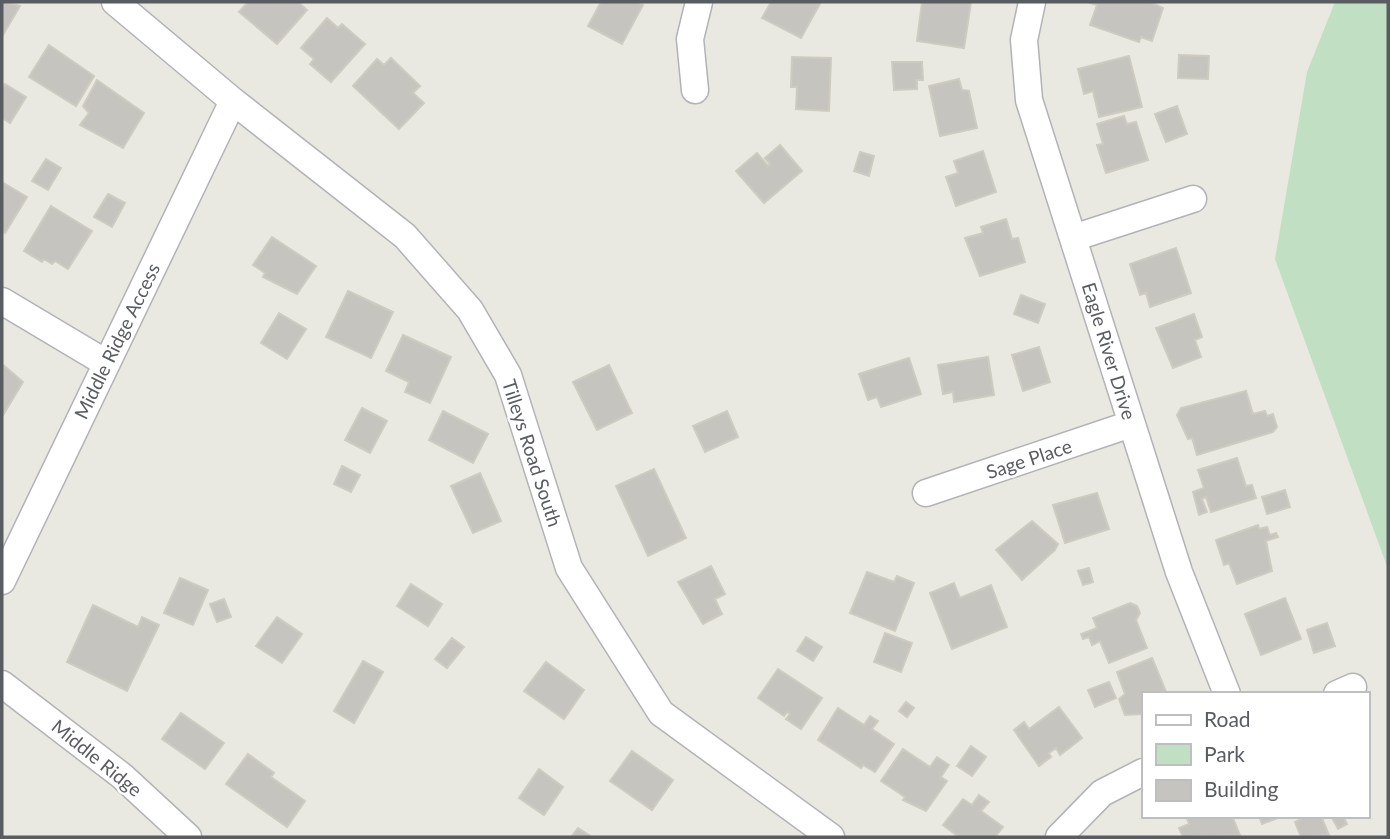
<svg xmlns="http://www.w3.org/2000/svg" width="1390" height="839" viewBox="0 0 1390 839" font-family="Lato,sans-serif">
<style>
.green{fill:#c0dfc3}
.building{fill:#c6c4be;stroke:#cecbc0;stroke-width:2}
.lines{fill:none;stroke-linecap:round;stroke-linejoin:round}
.minor-casing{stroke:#b1b3b7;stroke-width:29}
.minor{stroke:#fff;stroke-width:26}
.labels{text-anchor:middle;stroke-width:5;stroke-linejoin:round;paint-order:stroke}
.street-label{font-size:19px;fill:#595c60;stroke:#fff}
</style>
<rect width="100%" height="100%" fill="#eae9e1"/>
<path class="green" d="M1335,2H1388V569L1275,259L1307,72Z"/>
<path class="building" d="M2,2L20,6L3,35L2,34Z
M248,2H298L307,10L277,44L239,12Z
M601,2H637L643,5L622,44L588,26Z
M771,2H821L801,38L762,18Z
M922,2H971L964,48L917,41Z
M1087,2H1150L1163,8L1152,41L1141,37L1139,42L1090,25L1097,5Z
M327,18L338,28L342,24L365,44L331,82L310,64L314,59L301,48Z
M49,45L94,76L76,106L29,77Z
M1179,55L1209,56L1208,79L1178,78Z
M1129,56L1142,107L1099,117L1093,91L1084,94L1078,69Z
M792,57L831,58L829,111L796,109L797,87H791Z
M391,58L420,86L413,93L424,103L399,129L353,86L377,59L384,65Z
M892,62H922L923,80H917V89L894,90Z
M959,79L962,90L969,91L977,128L940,136L929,86Z
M97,80L144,113L123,148L80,125L89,113L83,106Z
M5,84L26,97L10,123L2,118V90Z
M1177,106L1187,134L1166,142L1155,114Z
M1124,116L1127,124L1136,122L1148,160L1106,173L1097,145L1103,144L1097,124Z
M780,145L802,171L764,203L736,171L757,153L768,166L770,164L765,158Z
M983,151L996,192L956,206L946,177L958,173L954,161Z
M860,152L874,156L869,176L854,171Z
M46,159L61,168L48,190L32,181Z
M2,182L27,197L5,233L2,231Z
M108,194L125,203L112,227L94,217Z
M51,206L92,231L68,269L55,261L52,264L44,259L42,262L24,251Z
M1006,219L1012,239L1018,238L1025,262L980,276L965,238L983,233L981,227Z
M272,237L316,266L297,294L263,277L265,273L253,265Z
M1176,248L1191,293L1150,307L1146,293L1140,295L1130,264Z
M348,291L393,312L371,358L326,337Z
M1021,295L1045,304L1038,323L1014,314Z
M279,313L306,329L287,359L261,343Z
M1194,314L1202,337L1195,340L1201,357L1173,368L1156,328Z
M403,335L451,357L430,403L405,392L409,382L386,371Z
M1039,347L1050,382L1023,391L1012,355Z
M988,357L994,395L954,402L953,392L943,394L938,365Z
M909,358L921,394L881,407L877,397L868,400L859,374Z
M2,364L23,382L2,417Z
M609,365L632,413L597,430L573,382Z
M1246,391L1253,414L1265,411L1267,416L1273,414L1277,427L1273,432L1197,455L1192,438L1188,439L1177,415L1181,408Z
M362,408L387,421L370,453L345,440Z
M443,411L488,434L473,463L429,440Z
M727,411L738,437L705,452L693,426Z
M1237,458L1246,486L1252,485L1256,498L1211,512L1206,497L1202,499L1207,512L1199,515L1193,492L1204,488L1198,470Z
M342,466L360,475L351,492L334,484Z
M654,469L686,538L648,556L616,486Z
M480,473L501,521L473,533L451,486Z
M1285,490L1290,507L1267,514L1262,497Z
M1097,493L1109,529L1065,543L1053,505Z
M1032,521L1058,544L1055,550L1022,580L996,550Z
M1258,525L1259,529L1267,527L1270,535L1276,533L1278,537L1266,541L1272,571L1237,584L1229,563L1224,565L1216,540Z
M711,566L725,594L715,599L722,614L703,624L678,582Z
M1089,568L1093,582L1083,585L1078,571Z
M867,572L894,582L897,576L914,583L895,631L850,613Z
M180,578L208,590L193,625L164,613Z
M954,583L960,598L991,585L1007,627L952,649L930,593Z
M411,584L442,604L428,626L397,606Z
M1285,598L1301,639L1261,655L1245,614Z
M224,599L231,617L217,622L210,604Z
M1130,603L1137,606L1140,613L1136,620L1147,648L1109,663L1100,641L1092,645L1089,637L1083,639L1081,634L1097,628L1093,618Z
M93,605L138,627L142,617L159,625L127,691L67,662Z
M277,617L302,634L282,663L256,646Z
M1327,623L1335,646L1314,653L1307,630Z
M885,633L912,643L901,672L874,662Z
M806,637L822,647L813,661L797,651Z
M452,638L464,647L447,668L435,659Z
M1152,658L1167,694H1143V714L1125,715L1119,699L1125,694L1117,672Z
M363,661L383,672L354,723L334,711Z
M546,662L584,690L564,719L524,691Z
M778,669L822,698L801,729L786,719L790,714L787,712L784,716L758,698Z
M1109,682L1116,698L1095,707L1088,690Z
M906,702L914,708L907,717L899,711Z
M1059,707L1082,738L1060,755L1056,748L1049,753L1051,757L1039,766L1014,730L1024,722L1029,729Z
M838,708L864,725L870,716L878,721L872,729L894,744L875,772L863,765L861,768L818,740Z
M181,713L224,743L205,769L162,739Z
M971,746L986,757L972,776L957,766Z
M903,749L930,767L937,757L949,765L941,777L947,781L926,811L903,800L905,797L881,781Z
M632,751L673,780L652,810L610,781Z
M248,754L274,773L271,777L305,801L287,827L226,784Z
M539,769L563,787L544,815L519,798Z
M979,795L989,802L981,811L1003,827L995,837H959L943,825L963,799L972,805Z
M1186,816H1232L1240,835L1183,837L1179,828L1189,824Z
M1259,816H1283L1262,824Z
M1307,816H1321L1329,835L1301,837L1295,822Z
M1331,816H1343L1347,824L1338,829Z
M578,828L592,837H571Z"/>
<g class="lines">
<defs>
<path id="minor" d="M115,2L233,101L405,236L470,310L508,375L569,568L661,713L831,837
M1032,2L1024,40L1029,100L1179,572L1227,694
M695,90L690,39L699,2
M1073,238L1193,199
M2,301L106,363
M926,493L1131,424
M2,581L233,101
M2,684L122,776L188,837
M1337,694L1353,687
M1059,837L1102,793L1143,772"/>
</defs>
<use href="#minor" class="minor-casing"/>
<use href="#minor" class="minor"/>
</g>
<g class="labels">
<g class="street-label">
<text transform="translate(117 341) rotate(-64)" y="7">Middle Ridge Access</text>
<text transform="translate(1109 351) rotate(73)" y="7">Eagle River Drive</text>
<text transform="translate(532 453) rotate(72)" y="7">Tilleys Road South</text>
<text transform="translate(1029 459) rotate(-18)" y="7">Sage Place</text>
<text transform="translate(97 758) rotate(39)" y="7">Middle Ridge</text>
</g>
</g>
<rect width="1390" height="839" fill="none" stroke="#595c60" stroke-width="7"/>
<rect x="1142" y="692" width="228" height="126" fill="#ffffff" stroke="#bdbebf" stroke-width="2"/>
<rect x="1156" y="715" width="35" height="10" fill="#ffffff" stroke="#bdbebf" stroke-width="2"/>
<text x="1204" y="727" font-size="21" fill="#595c60">Road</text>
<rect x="1156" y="744" width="35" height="21" fill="#c0dfc3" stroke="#bdbebf" stroke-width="2"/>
<text x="1204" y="762" font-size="21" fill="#595c60">Park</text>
<rect x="1156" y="780" width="35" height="21" fill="#c6c4be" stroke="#bdbebf" stroke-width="2"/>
<text x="1204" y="797" font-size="21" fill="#595c60">Building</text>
</svg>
